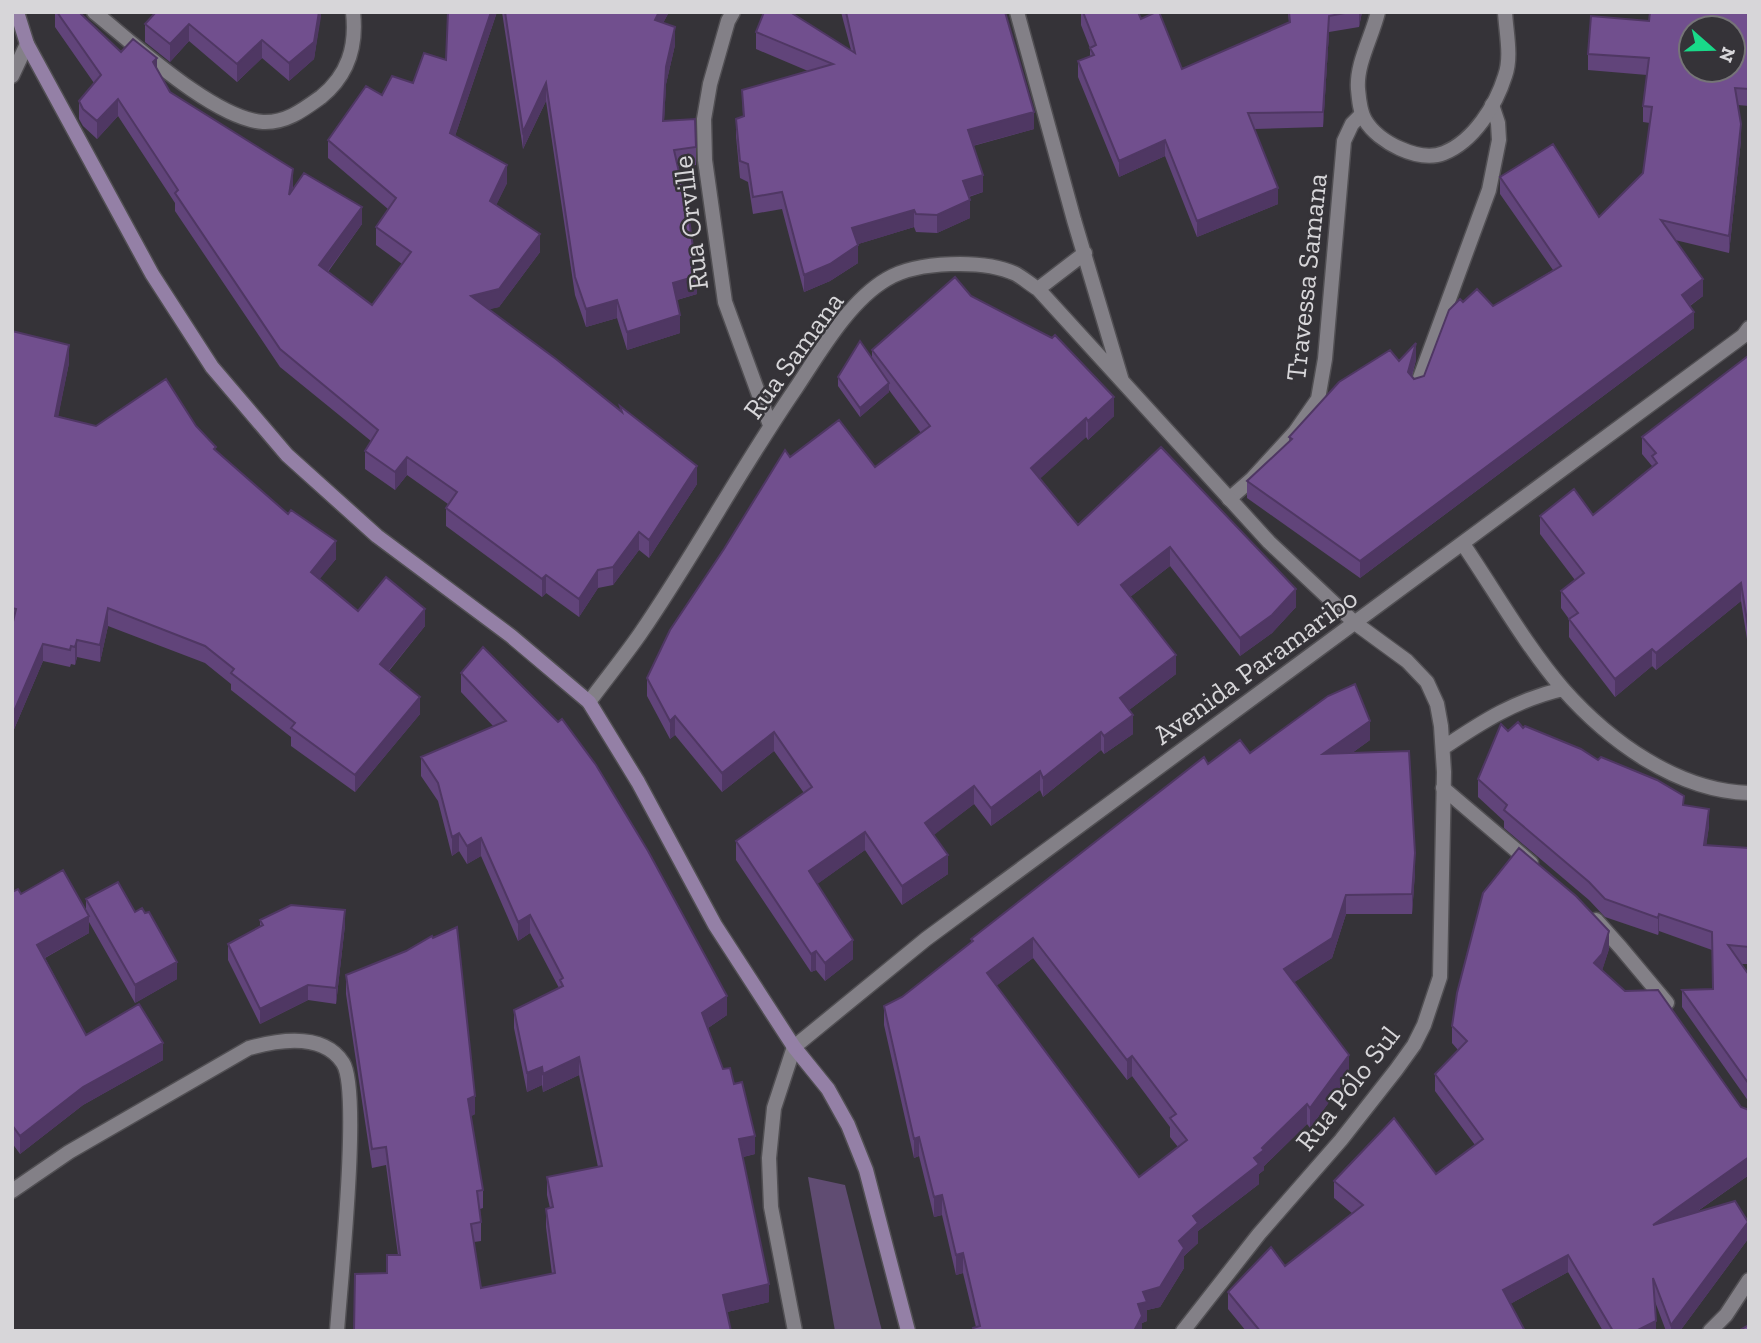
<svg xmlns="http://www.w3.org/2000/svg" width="1761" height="1343" viewBox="0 0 1761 1343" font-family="'Zilla Slab',serif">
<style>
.green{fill:#604c72}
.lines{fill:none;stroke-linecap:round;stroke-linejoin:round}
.lane-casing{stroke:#514f53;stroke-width:17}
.street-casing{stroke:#514f53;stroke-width:17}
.secondary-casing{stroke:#514f53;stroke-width:17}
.lane{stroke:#838087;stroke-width:14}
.street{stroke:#838087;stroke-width:14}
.secondary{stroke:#9480a6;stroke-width:14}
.wall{fill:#61447a;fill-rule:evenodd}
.shaded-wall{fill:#4f3763}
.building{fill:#714f8e;stroke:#4f3763;stroke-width:2;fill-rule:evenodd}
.labels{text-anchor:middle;stroke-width:5;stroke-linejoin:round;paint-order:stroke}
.street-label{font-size:28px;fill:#d7d6d9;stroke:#353338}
</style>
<rect width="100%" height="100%" fill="#353338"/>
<path class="green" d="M808,1177L845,1185L882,1331H835Z"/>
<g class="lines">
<defs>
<path id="lane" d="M1417,386L1489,190L1499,140L1498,123L1492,105
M1229,499L1252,479L1295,432L1318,399L1325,359L1344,141L1352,124L1362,114
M1443,788L1531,863
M1596,920L1621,948L1667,1003"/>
<path id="street" d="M94,12C133,43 214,119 263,122C286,123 303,110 321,97C348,75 357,47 353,12
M733,12L728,21L710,84L704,119L705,160L725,302L770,425
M1017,12L1074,220L1122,381
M1378,12C1372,37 1356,64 1358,89C1359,100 1360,112 1365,120C1378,142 1419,163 1444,153C1474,141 1496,105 1505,76C1512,57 1506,32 1505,12
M12,76L27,44
M1038,289L1085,253
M1463,544C1495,591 1526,646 1563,689C1609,741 1677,791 1749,793
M589,702C606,679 624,657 640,634C695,554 741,468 796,388C820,352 849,301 887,279C917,261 984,259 1016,274C1023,278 1030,284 1038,289L1269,542L1355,623L1407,661L1427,682L1437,704L1441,726L1444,772L1440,977L1424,1025L1414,1045L1396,1070L1341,1140L1259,1234L1183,1331
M1443,748C1483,721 1516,700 1563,689
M12,1191L69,1152L249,1048C278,1040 323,1032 343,1063C361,1091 340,1286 337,1331
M795,1331L771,1207L769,1158L774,1108L794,1047L926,939L1743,336L1749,328
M1710,1331L1726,1315L1749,1280"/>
<path id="secondary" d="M17,12L27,44L152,274L212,367L287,455L377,536L511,636L589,702L638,782L715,925L794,1047L828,1089L848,1125L866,1170L908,1331"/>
</defs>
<use href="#lane" class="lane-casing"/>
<use href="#street" class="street-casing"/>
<use href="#secondary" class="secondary-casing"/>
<use href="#lane" class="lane"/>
<use href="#street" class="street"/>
<use href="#secondary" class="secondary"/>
</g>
<path class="wall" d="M55,12H79L121,52L157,69L170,92L293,186V189L362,224L328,272L372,305L402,264L376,245V227L388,209L328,158V140L382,95L413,83L446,60L497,12L455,136L507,183L496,205L540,252L499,307L489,309L620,411V406L697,484L649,558L639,550L613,585L598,588L579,617L546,593L542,597L446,526V508L448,504L407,475L395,490L365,469V451L371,441L280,367L175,211V203L118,116L97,139L83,126L79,119V101L94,83L55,27Z
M321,12L314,59L289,81L262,58L237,82L189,41L170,62L145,42V24Z
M502,12H669L663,23L675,45L666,84L664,121L696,147V165L678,167L697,294L677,300L680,333L627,350L617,318L586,327L575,295L546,101L523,149Z
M841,12H1005L1034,129L973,146L983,192L969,197L970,218L937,233L916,232L914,227L858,244V263L830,281L804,292L782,209L753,214L748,182L740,178L736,136V119L743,117L742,90L808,71L756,49V32L851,50Z
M1081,12H1138L1141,19L1182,69L1289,23L1288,12H1362L1359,27L1329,32L1323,127L1254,129L1278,204L1197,237L1165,156L1119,177L1078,77V61L1090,56V48L1081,25Z
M1749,12V106L1738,105L1741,140L1729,253L1675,240L1703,296L1690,306L1694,328L1360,578L1247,498V481L1289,442V437L1399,361L1416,360L1412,376L1414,379L1424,376L1463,302L1493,306L1553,270L1500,194V177L1599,217L1643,173L1650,123L1643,122V106L1647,75L1588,70V54L1649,21Z
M971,296L1114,416L1088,440L1086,437L1039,479L1078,525L1161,447L1296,607L1272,633L1240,656L1170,566L1130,597L1176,674L1129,710L1133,734L1104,754L1101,750L1043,797L1040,790L991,826L974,804L933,835L948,874L902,905L865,850L817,884L853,959L825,981L816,970L811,972L736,860V841L804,793L774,751L722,792L675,735L670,739L647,696V678L790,457L875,467L921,433L889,390V392L860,417L838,386V377L872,359V350Z
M12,331L69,363L58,416L96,426H196L216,451L336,559L319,579L358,611L425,626L389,671L420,714L355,792L291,746V737L231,690V684L205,663L108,626L100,662L77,657L75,665L71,664L70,667L43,661L12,734Z
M1749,356V652L1741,601L1656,670L1652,666L1615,697L1569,637V619L1561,608V591L1575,580L1540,534V516L1593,515L1652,467V466L1642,454V437Z
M483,647L727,1015L708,1028L723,1069L734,1084L755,1154L743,1157L769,1302L727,1312L731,1331L387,1273V1255H398L386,1165L372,1168L346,994V975L475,1114L471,1116L483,1190V1208L480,1209L481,1222V1241L474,1242L481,1288L552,1274L546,1227V1209L550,1208L547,1195V1177L598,1167L579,1075L543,1092L542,1085L527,1092L514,1028V1010L559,988L530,933L518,941L481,856L467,864L459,851L452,856L438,801L421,776V757L494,727L461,692V673Z
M1523,728L1598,760L1684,805L1709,826L1706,845L1749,848V964H1741L1749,975V1102L1682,1007V990L1713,989L1712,950L1659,931L1658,935L1605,917L1589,900L1504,828V821L1478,797V779L1508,731Z
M1370,740L1352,753L1415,872L1412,914H1346L1332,958L1294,982L1349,1075L1310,1128L1307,1124L1264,1166V1170L1259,1174V1184L1198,1231V1243L1184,1256V1268L1160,1307L1147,1310V1321L1142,1323V1331H973V1328L976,1327L963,1273L956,1275L942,1215L934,1217L919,1156L914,1158L884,1025V1006L902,997L971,942V939L1208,764L1250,753ZM1033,958L1127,1080L1132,1076L1170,1127V1137L1178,1147L1139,1177L996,986Z
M12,892L86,911V899L135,912L177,979L135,1003L89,922V933L45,958L86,1035L163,1060L83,1105L20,1154L12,1143Z
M260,920L345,925L336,1004L308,1000L260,1024L228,960V944L260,927Z
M1609,949L1602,970L1741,1107L1749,1110V1175L1695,1213L1748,1239L1680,1331H1666L1654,1299L1656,1331H1603L1568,1272L1510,1304L1525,1331H1246L1228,1309V1292L1285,1266L1353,1214L1334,1198V1181L1436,1174L1475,1145L1435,1091V1074L1458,1050L1452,1043V1026Z"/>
<path class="shaded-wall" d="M319,12H321V17L314,59L289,81V63Z
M491,12H497L450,151V133Z
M659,12H669L655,38V20Z
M1359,12H1362L1359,27Z
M1329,16V32L1323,127V112Z
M189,24V41L170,62V44Z
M675,27V45L666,84L663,139L666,67Z
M262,40V58L237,82V64Z
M157,58V76L153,62Z
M546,83V101L523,149V132Z
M118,99V116L97,139V121Z
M1034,112V129L968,147V130Z
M1741,124V140L1729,253V236Z
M1165,140V156L1119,177V161Z
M507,165V183L490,218V201Z
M293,169V186L289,212V195Z
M983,175V192L963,198V181Z
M1278,188V204L1197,237V221Z
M970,200V218L937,233V215Z
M362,207V224L319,283V265Z
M914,210V227L852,246V228Z
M540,234V252L499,307L471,314V296Z
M858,245V263L830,281L804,292V275Z
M697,276V294L673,301V283Z
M1703,279V296L1682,311V295Z
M617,300V318L586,327V309Z
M1694,312V328L1360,578V561Z
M680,315V333L627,350V332Z
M1416,343V360L1408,388V372Z
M69,345V363L55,433V416Z
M889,383V392L860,417V408Z
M1114,397V416L1088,440V421Z
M1086,418V437L1031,487V468Z
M407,457V475L395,490V472Z
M697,466V484L649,558V540Z
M639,532V550L613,585V567Z
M336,541V559L311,590V572Z
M1170,547V566L1121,604V585Z
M598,570V588L579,617V599Z
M546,575V593L542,597V579Z
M1741,583V601L1656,670V653Z
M1296,589V607L1272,633L1240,656V638Z
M108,608V626L100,662V645Z
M425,609V626L380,681V664Z
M77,640V657L75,665V647Z
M43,644V661L12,734V716Z
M1652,649V666L1615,697V679Z
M1176,655V674L1120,717V698Z
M420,697V714L355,792V775Z
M1133,715V734L1104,754V736Z
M675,716V735L670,739V721Z
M1370,721V740L1323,774V754Z
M774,732V751L722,792V773Z
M1101,732V750L1043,797V778Z
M1040,771V790L991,826V808Z
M974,786V804L925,842V823Z
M1709,809V826L1704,863V845Z
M865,832V850L809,890V871Z
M459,833V851L452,856V837Z
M481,838V856L467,864V846Z
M1415,853V872L1412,914V894Z
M948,855V874L902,905V886Z
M1346,895V914L1332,958L1284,989V969Z
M345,910V925L336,1004V988Z
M1659,914V931L1658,935V918Z
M530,915V933L518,941V922Z
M89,916V933L37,962V945Z
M1609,931V949L1602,971L1594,963Z
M1033,938V958L987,993V973Z
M853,940V959L825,981V963Z
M816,951V970L811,972V954Z
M177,962V979L135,1003V985Z
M308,985V1000L260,1024V1009Z
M727,996V1015L702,1032V1013Z
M163,1043V1060L83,1105L20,1154V1136L83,1087Z
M1349,1055V1075L1310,1128V1108Z
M1132,1056V1076L1127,1080V1060Z
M579,1057V1075L543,1092V1074Z
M542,1067V1085L527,1092V1073Z
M475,1096V1114L468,1118V1099Z
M1307,1104V1124L1264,1166V1170L1259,1174V1184L1198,1231V1243L1184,1256V1268L1160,1307L1147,1310V1321L1142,1323V1331H1134L1138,1304L1143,1292L1179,1241L1193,1216L1254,1158L1262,1148Z
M755,1136V1154L739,1158V1139Z
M919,1137V1156L914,1158V1139Z
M1749,1157V1175L1653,1242V1225Z
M942,1195V1215L934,1217V1197Z
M1748,1222V1239L1680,1331H1671V1325Z
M963,1253V1273L956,1275V1255Z
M1568,1255V1272L1503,1308V1290Z
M769,1284V1302L723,1313V1295Z
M1656,1321V1331H1636Z"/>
<path class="building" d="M57,12H79L121,52L133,39L157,58L153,62L170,92L293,169L289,195L304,173L362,207L319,265L372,305L411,252L376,227L396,198L328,140L366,86L382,95L392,76L413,83L424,53L446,60L448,12H491L450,133L507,165L490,201L540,234L499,289L471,296L556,359L622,412L620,406L697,466L649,540L639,532L613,567L598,570L579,599L546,575L542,579L446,508L457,492L407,457L395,472L365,451L378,430L280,349L175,193L178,190L118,99L97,121L83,109L79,101L101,75Z
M156,12H319L314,42L289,63L262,40L237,64L189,24L170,44L145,24Z
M505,12H659L655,20L675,27L666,67L663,121L695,119L696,147L674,150L688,212L697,276L673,283L680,315L627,332L617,300L586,309L575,277L546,83L523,132Z
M764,12H790L855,53L846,12H1005L1034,112L968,130L983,175L963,181L970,200L937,215L916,214L914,210L852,228L858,245L830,264L804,275L782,192L753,197L748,164L740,161L736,119L744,116L742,90L833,64L756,32Z
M1083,12H1138L1141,19L1156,12H1159L1182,69L1290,22L1289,12H1350L1329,16L1323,112L1248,113L1278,188L1197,221L1165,140L1119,161L1078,61L1094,55L1090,48L1096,45Z
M1650,12H1749V89L1735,88L1741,124L1729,236L1661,220L1703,279L1682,295L1694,312L1360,561L1247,481L1292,439L1289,437L1339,382L1390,350L1399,361L1416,343L1408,372L1414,379L1424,376L1449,310L1460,299L1463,302L1477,289L1493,306L1561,266L1500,177L1553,144L1599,217L1643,173L1652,107L1643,106L1649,58L1588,54L1591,16L1649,21ZM1691,28H1733V70H1691Z
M955,277L971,296L1052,338L1055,335L1114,397L1088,421L1086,418L1031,468L1078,525L1161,447L1296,589L1272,615L1240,638L1170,547L1121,585L1176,655L1120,698L1133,715L1104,736L1101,732L1043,778L1040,771L991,808L974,786L925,823L948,855L902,886L865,832L809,871L853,940L825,963L816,951L811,954L736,841L812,787L774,732L722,773L675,716L670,721L647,678L670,630L724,549L785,450L790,457L839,420L875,467L930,426L872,350Z
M12,331L69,345L55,416L96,426L166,379L196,426L216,447L214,449L288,514L291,510L336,541L311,572L358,611L386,577L425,609L380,664L420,697L355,775L291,728L295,723L231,673L234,669L205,646L108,608L100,645L77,640L75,647L71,646L70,650L43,644L12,716V626L16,609L12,608Z
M860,341L889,383L860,408L838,377Z
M1748,356H1749V634L1741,583L1656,653L1652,649L1615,679L1569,619L1578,613L1561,591L1584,573L1540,516L1574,489L1593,515L1657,463L1652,456L1656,453L1642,437Z
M483,647L558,722L562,719L596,765L648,851L727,996L702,1013L723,1069L730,1068L734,1084L742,1082L755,1136L739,1139L769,1284L723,1295L731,1331H354L355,1274L387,1273V1255H400L386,1147L372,1149L346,975L406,951L432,936L433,938L457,927L475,1096L468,1099L483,1190L477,1191L481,1222L471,1224L481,1288L555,1273L546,1209L553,1207L547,1177L602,1166L579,1057L543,1074L542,1067L527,1073L514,1010L563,986L560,980L563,978L530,915L518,922L481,838L467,846L459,833L452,837L438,783L421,757L506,721L461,673Z
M1355,684L1370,721L1323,754L1409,751L1415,853L1412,894L1346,895L1332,938L1284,969L1349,1055L1310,1108L1307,1104L1262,1148L1264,1150L1254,1158L1259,1164L1193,1216L1198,1223L1179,1241L1184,1248L1160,1287L1143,1292L1147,1302L1138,1304L1142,1316L1134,1331H974L973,1328L980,1326L963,1253L956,1255L942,1195L934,1197L919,1137L914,1139L884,1006L902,997L973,941L971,939L1204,757L1208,764L1240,740L1250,753L1328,696ZM1033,938L1127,1060L1132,1056L1176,1114L1170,1118L1187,1140L1139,1177L987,973Z
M1518,722L1523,728L1525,726L1581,749L1598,760L1601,757L1657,780L1684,796L1683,805L1709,809L1704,845L1749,848V947L1728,945L1749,975V1084L1682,990L1713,989L1712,932L1659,914L1658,918L1605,899L1589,882L1504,810L1507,805L1478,779L1501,724L1508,731Z
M1519,848L1576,896L1609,931L1602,954L1594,963L1625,991L1658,990L1741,1107L1749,1110V1157L1653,1225L1735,1201L1748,1222L1671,1325L1653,1278L1656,1321L1636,1331H1613L1568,1255L1503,1290L1525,1331H1260L1228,1292L1271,1247L1285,1266L1363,1205L1334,1181L1394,1118L1436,1174L1483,1139L1435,1074L1467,1041L1452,1026L1457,993L1483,893Z
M63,870L89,916L37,945L86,1035L139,1004L163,1043L83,1087L20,1136L12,1125V892L18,889L21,894Z
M118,882L135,912L142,908L145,913L149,912L177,962L135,985L86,899Z
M291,905L345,910L336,988L308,985L260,1009L228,944L263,925L260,920Z
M1749,1325V1331H1741L1740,1330Z"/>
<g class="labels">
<g class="street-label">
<text transform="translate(690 223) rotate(-97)" y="10">Rua Orville</text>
<text transform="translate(1306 277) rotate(-84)" y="10">Travessa Samana</text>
<text transform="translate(793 355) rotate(-54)" y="10">Rua Samana</text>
<text transform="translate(1255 666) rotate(-36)" y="10">Avenida Paramaribo</text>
<text transform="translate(1347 1088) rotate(-52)" y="10">Rua Pólo Sul</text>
</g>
</g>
<rect width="1761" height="1343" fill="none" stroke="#d7d6d9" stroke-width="28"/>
<g transform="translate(1712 49) rotate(110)"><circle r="33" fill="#353338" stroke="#767478" stroke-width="2"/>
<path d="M0-5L12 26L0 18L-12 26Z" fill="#19d989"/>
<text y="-10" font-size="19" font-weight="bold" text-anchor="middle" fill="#d7d6d9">N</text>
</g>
</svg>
